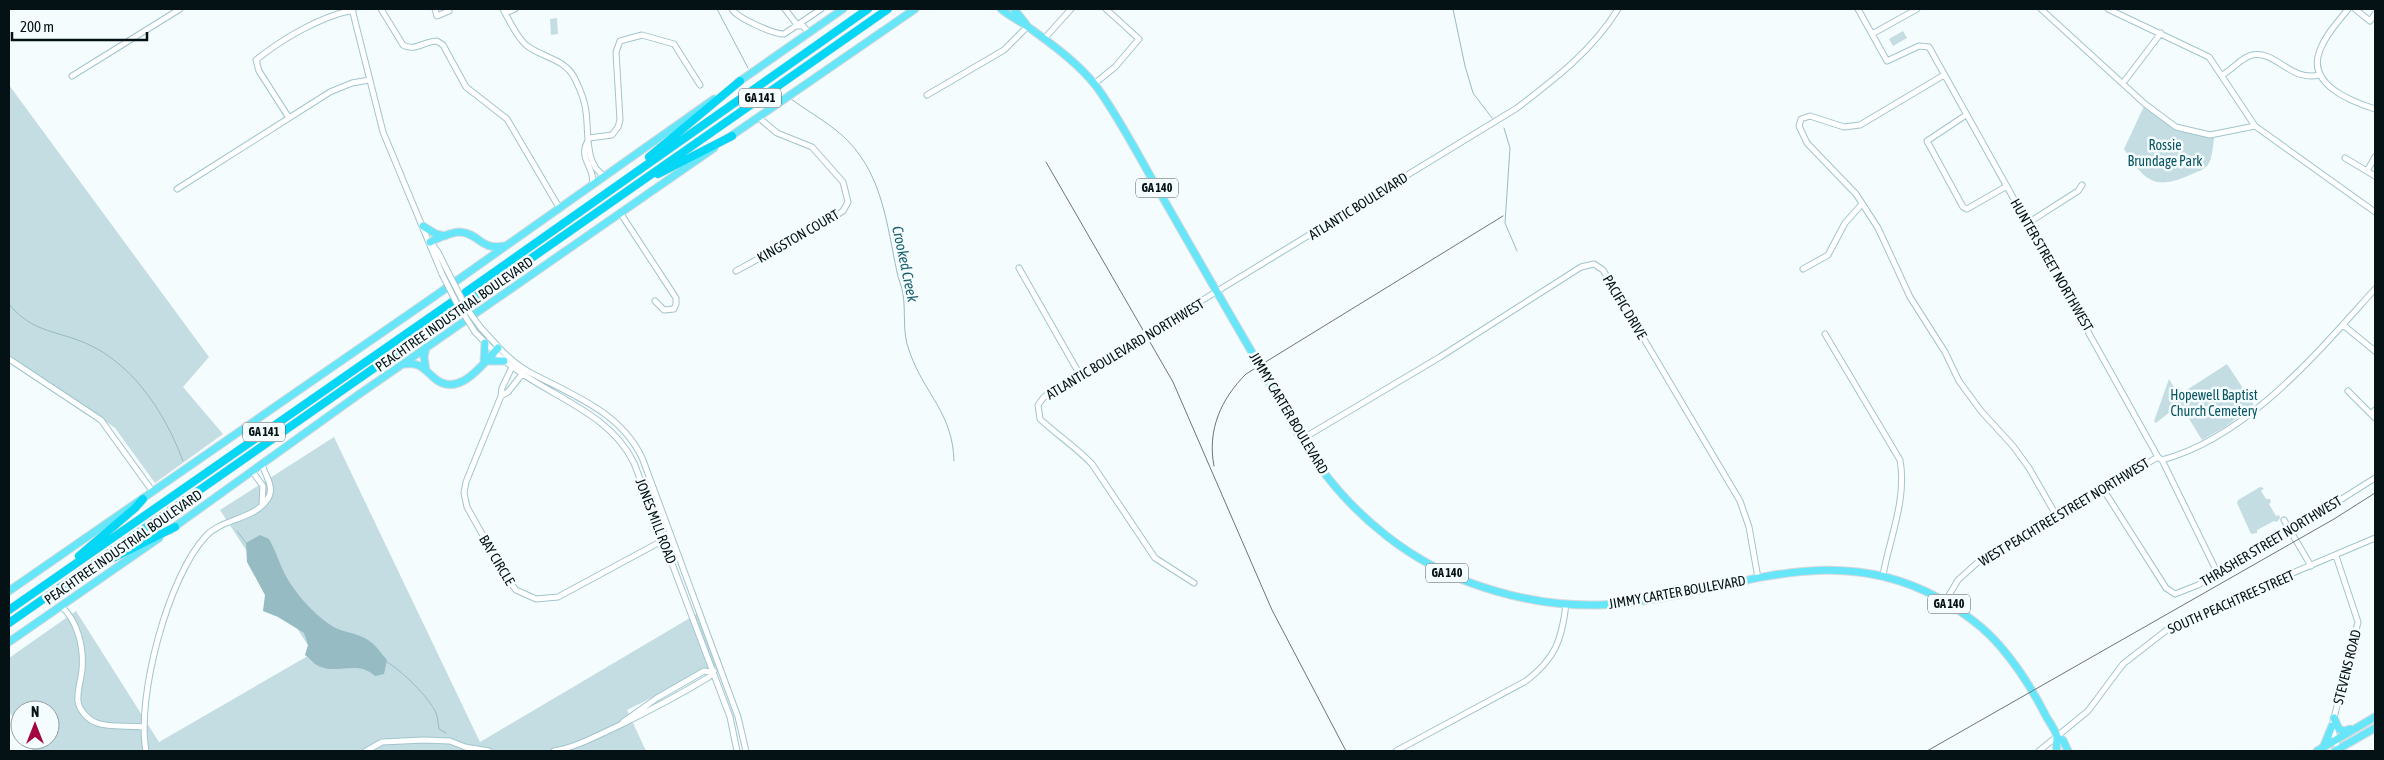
<svg xmlns="http://www.w3.org/2000/svg" width="2384" height="760" viewBox="0 0 2384 760" font-family="'Asap Condensed',sans-serif">
<style>
.green{fill:#c4dde3}
.water{fill:#96bbc3}
.lines{fill:none;stroke-linecap:round;stroke-linejoin:round}
.stream{stroke:#96bbc3;stroke-width:1}
.minor-casing{stroke:#a0c5cd;stroke-width:7}
.major-casing{stroke:#d7d9da;stroke-width:9}
.highway-casing{stroke:#d7d9da;stroke-width:9}
.minor{stroke:#fff;stroke-width:5}
.major{stroke:#68e6f9;stroke-width:7}
.highway{stroke:#04d6f5;stroke-width:8}
.rail{stroke:#6b7678;stroke-width:1}
.minor-bridge-casing{stroke:#a0c5cd;stroke-width:7;stroke-linecap:butt}
.minor-bridge{stroke:#fff;stroke-width:5}
.labels{text-anchor:middle;stroke-width:5;stroke-linejoin:round;paint-order:stroke}
.shield{fill:#f5fcfe;stroke:#4d585b;stroke-width:1}
.shield-label{font-size:12px;font-weight:bold;fill:#051215}
.park-label{font-size:14px;fill:#075563;stroke:#f5fcfe}
.street-label{font-size:14px;fill:#051215;stroke:#f5fcfe}
.water-label{font-size:15px;font-style:italic;fill:#175f6c;stroke:#f5fcfe}
</style>
<rect width="100%" height="100%" fill="#f5fcfe"/>
<path class="green" d="M557,18L558,34L551,35L550,19Z
M1903,31L1907,38L1893,46L1889,39Z
M9,85L209,357L183,387L223,434L155,483L115,428L9,355Z
M2145,104L2176,127L2215,134C2213,143 2213,153 2210,161C2207,169 2199,171 2192,174C2155,191 2145,182 2124,149Z
M2227,364L2254,405L2225,427L2202,440L2180,404L2156,423L2154,421L2169,379L2179,395Z
M334,437L480,742L700,612L722,663L627,710L646,751H33L26,740H50V710H20V730L9,711V658L76,611L159,742L313,653L220,510Z
M2260,487L2264,488L2261,491L2266,499H2270L2271,502L2269,504L2276,516L2279,515L2280,518L2277,522L2274,521L2257,530V533L2251,534L2237,503L2238,500Z"/>
<path class="water" d="M260,535L269,539C276,551 280,566 287,578C297,595 313,613 329,624C341,633 357,632 368,640C376,645 381,653 387,660L384,674L375,676C358,660 339,674 321,667C314,665 311,659 305,655L308,645L304,633L278,617L263,611L265,595L247,562L246,543Z"/>
<g class="lines">
<path class="stream" d="M717,9L748,68
M1453,9L1465,66L1473,93L1492,118
M791,99C810,113 833,125 849,142C883,178 887,226 897,272C898,279 902,286 903,294C906,313 902,332 909,350C923,393 953,412 954,461
M1504,128L1510,148L1505,223L1517,251
M9,304C28,328 48,330 75,339C129,357 164,410 183,461
M237,531L246,543
M387,662C402,671 429,697 436,713C438,718 438,724 439,729L446,733"/>
<defs>
<path id="minor" d="M352,9L383,132L442,274
M381,9L403,45C415,52 424,41 437,41L443,45L466,87L507,119L560,209
M435,9L437,16L449,11L448,9
M503,9C509,20 516,36 526,45C542,58 565,58 575,79C580,89 585,101 586,112C589,131 584,166 605,176
M732,9C737,18 773,34 784,34L821,9
M785,9L798,26H803L809,33
M1858,9L1887,61L1919,46L1929,47L2158,457
M2041,9L2145,104L2176,127L2210,135L2255,126L2375,212
M2108,9L2209,57L2255,126
M2348,9C2338,22 2326,34 2320,50C2306,84 2350,101 2375,109
M2355,9L2370,21L2375,14
M505,13L515,9
M1872,34L1917,9
M1044,39L1071,9
M1944,75L1860,125L1844,127L1810,116L1801,119L1799,126L1807,143L1856,194L1878,228L1910,297L1945,352L1959,381L1981,411L2013,446L2029,468L2056,515
M2222,75C2232,70 2242,57 2252,55C2276,50 2290,82 2319,75
M72,76L180,9
M2123,83L2161,33
M1094,84L1115,67L1139,39L1106,9
M927,95L1004,50L1028,26
M1966,115L1927,141L1963,207L1967,209L2007,186
M289,118L259,71L256,60C282,39 319,17 353,10
M589,138L612,135L618,127L620,120L616,52L620,41L642,35L674,44L700,85
M589,139C576,159 596,166 592,185
M2345,158L2375,176
M2367,171L2375,157
M177,189L330,92L352,83L369,80
M621,214L676,298V304L674,309L664,310L655,301
M2028,223L2078,191L2082,185
M432,244L438,252L447,270
M1019,268L1080,375
M1803,269L1828,255L1845,223L1862,204
M736,271L829,220L843,211L848,202L843,182L812,147L777,133L758,117
M2343,325L2375,351
M481,328C496,344 509,361 529,372C572,395 622,412 643,460L738,717L746,751
M475,332C489,347 503,361 521,373C561,400 612,417 634,463L730,717L737,751
M1825,334L1900,460C1907,499 1890,537 1883,575
M9,359L101,420L153,492
M512,367L502,388L501,396L466,482L464,493L467,507L508,580L516,590L536,599L558,597L671,536
M2348,391L2371,414
M501,396L508,392L523,373
M2375,410L2371,414L2375,418
M1302,439L1440,357L1581,267L1594,264L1603,270L1740,501L1749,527L1758,578
M2162,460L2218,574
M252,471L263,486L262,505
M2103,489L2166,588L2175,594L2198,585L2291,531L2375,478
M2284,520L2311,566
M2336,556L2358,622L2332,726L2338,750
M1194,583L1155,558L1092,464C1076,447 1057,435 1040,419L1038,405L1044,397L1080,375L1517,108C1555,79 1593,50 1618,9
M1945,602L1958,580L1978,562L2158,457L2162,460C2248,437 2317,353 2375,289
M61,606C78,621 84,648 82,670C81,680 77,691 78,701C79,710 88,720 97,723C111,728 128,725 143,727
M623,722L657,698L704,671L711,672
M146,751C136,698 168,576 206,536C223,518 253,520 267,500C276,488 265,476 262,464
M366,751L382,742L424,740L450,741L465,747L489,751
M554,751C577,747 596,736 618,726C649,711 679,695 709,677L714,671
M1396,751L1526,681C1555,659 1562,640 1566,604
M2039,751L2088,711L2123,664L2168,629L2215,606L2375,538"/>
<path id="major" d="M1001,9C1010,17 1021,21 1031,29C1053,45 1079,64 1096,86C1121,120 1141,161 1163,198C1195,254 1227,310 1260,366C1279,400 1297,435 1319,466C1357,518 1410,561 1471,583C1512,598 1555,606 1599,605C1718,601 1821,534 1937,597C1960,610 1983,626 2000,646C2019,668 2034,692 2047,718C2050,723 2056,731 2057,737C2057,742 2056,747 2057,751
M1014,9L1026,24
M737,83L843,9
M728,138L915,9
M423,226L436,234L445,236
M430,242C439,238 450,232 460,232C479,233 481,251 504,246
M486,361H504
M484,362L485,343
M405,364C419,362 423,368 432,376C457,401 482,365 498,348
M426,370L424,357L426,347
M170,530L358,395L714,148
M9,591L435,296L714,99
M9,642L159,538
M2334,718L2339,729L2344,731L2350,729
M2057,738L2063,740L2068,751
M2323,748L2332,726
M2317,751L2375,717
M2335,751L2375,728"/>
<path id="highway" d="M649,157L740,81
M658,174L732,136
M466,292L868,9
M470,301L888,9
M79,556L135,508L143,499
M103,563L175,527
M9,610L462,295
M9,623L466,304"/>
</defs>
<use href="#minor" class="minor-casing"/>
<use href="#major" class="major-casing"/>
<use href="#highway" class="highway-casing"/>
<use href="#minor" class="minor"/>
<use href="#major" class="major"/>
<use href="#highway" class="highway"/>
<path class="rail" d="M1046,162L1173,382L1272,610L1346,751
M1214,466C1207,430 1221,399 1246,374L1503,216
M1927,751L2334,519L2375,493"/>
<defs>
<path id="minor-bridge" d="M447,270L467,309L481,328
M442,274L456,302L475,332"/>
</defs>
<use href="#minor-bridge" class="minor-bridge-casing"/>
<use href="#minor-bridge" class="minor-bridge"/>
</g>
<g class="labels">
<g class="shield">
<rect x="739" y="88.5" width="42" height="19" rx="4"/>
<rect x="1136" y="178.5" width="42" height="19" rx="4"/>
<rect x="243" y="422.5" width="42" height="19" rx="4"/>
<rect x="1426" y="563.5" width="42" height="19" rx="4"/>
<rect x="1928" y="594.5" width="42" height="19" rx="4"/>
</g>
<g class="shield-label">
<text x="760" y="102">GA 141</text>
<text x="1157" y="192">GA 140</text>
<text x="264" y="436">GA 141</text>
<text x="1447" y="577">GA 140</text>
<text x="1949" y="608">GA 140</text>
</g>
<g class="park-label">
<text x="2165" y="150">Rossie<tspan x="2165" dy="16">Brundage Park</tspan></text>
<text x="2214" y="400">Hopewell Baptist<tspan x="2214" dy="16">Church Cemetery</tspan></text>
</g>
<g class="street-label">
<text transform="translate(1358 206) rotate(-32)" y="5">ATLANTIC BOULEVARD</text>
<text transform="translate(798 236) rotate(-30)" y="5">KINGSTON COURT</text>
<text transform="translate(2052 265) rotate(60)" y="5">HUNTER STREET NORTHWEST</text>
<text transform="translate(1625 307) rotate(59)" y="5">PACIFIC DRIVE</text>
<text transform="translate(454 314) rotate(-35)" y="5">PEACHTREE INDUSTRIAL BOULEVARD</text>
<text transform="translate(1125 349) rotate(-31)" y="5">ATLANTIC BOULEVARD NORTHWEST</text>
<text transform="translate(1289 413) rotate(59)" y="5">JIMMY CARTER BOULEVARD</text>
<text transform="translate(2064 512) rotate(-31)" y="5">WEST PEACHTREE STREET NORTHWEST</text>
<text transform="translate(656 521) rotate(69)" y="5">JONES MILL ROAD</text>
<text transform="translate(2271 541) rotate(-31)" y="5">THRASHER STREET NORTHWEST</text>
<text transform="translate(123 547) rotate(-35)" y="5">PEACHTREE INDUSTRIAL BOULEVARD</text>
<text transform="translate(497 560) rotate(59)" y="5">BAY CIRCLE</text>
<text transform="translate(1677 592) rotate(-10)" y="5">JIMMY CARTER BOULEVARD</text>
<text transform="translate(2231 602) rotate(-24)" y="5">SOUTH PEACHTREE STREET</text>
<text transform="translate(2347 667) rotate(-76)" y="5">STEVENS ROAD</text>
</g>
<g class="water-label">
<text transform="translate(905 264) rotate(78)" y="5">Crooked Creek</text>
</g>
</g>
<rect width="2384" height="760" fill="none" stroke="#051215" stroke-width="20"/>
<g transform="translate(35 725)"><circle r="24" fill="#f5fcfe" stroke="#959ea1"/>
<path d="M0-4L9 19L0 12L-9 19Z" fill="#a3063c"/>
<text y="-8" font-size="14" font-weight="bold" text-anchor="middle" fill="#051215">N</text>
</g>
<path d="M12 32v8h135v-8" fill="none" stroke="#051215" stroke-width="2.5"/>
<text x="20" y="32" font-size="15" fill="#051215" stroke="#f5fcfe" stroke-width="4" paint-order="stroke">200 m</text>
</svg>
